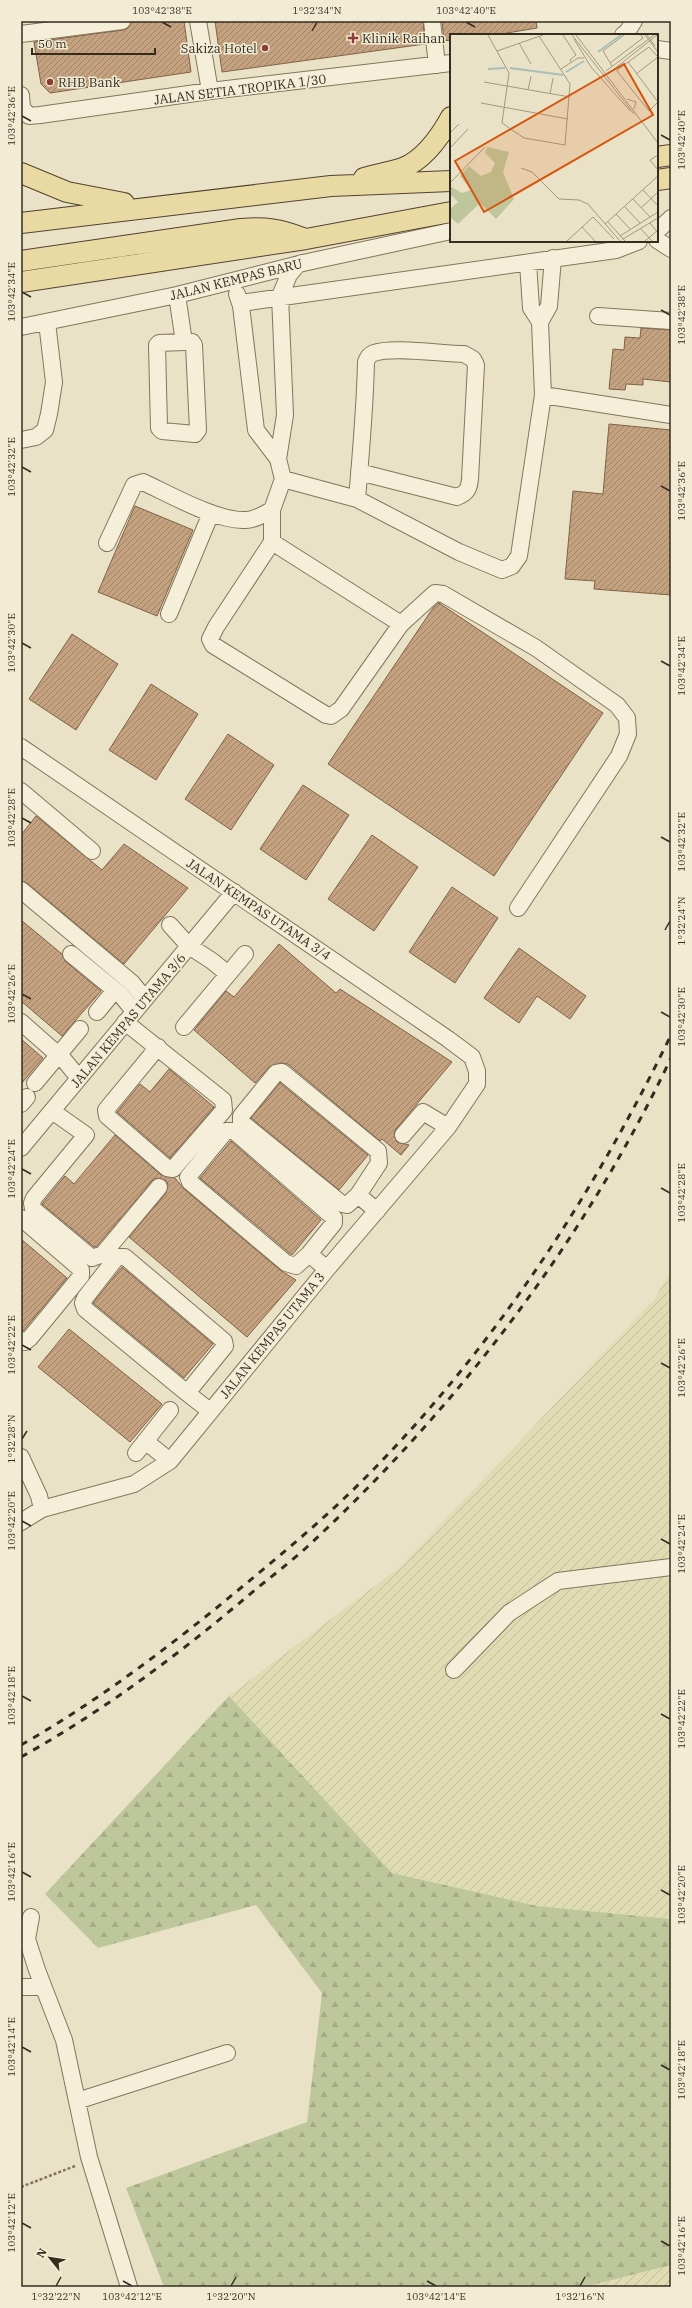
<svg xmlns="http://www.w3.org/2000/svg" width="692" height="2308" viewBox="0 0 692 2308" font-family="'IBM Plex Serif',serif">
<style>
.farmland{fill:url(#farmland-furrows)}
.forest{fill:url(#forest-firs)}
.building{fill:url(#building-hatch);stroke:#806246}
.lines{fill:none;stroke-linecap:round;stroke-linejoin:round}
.minor-casing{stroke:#84755e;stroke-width:18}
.major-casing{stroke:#524331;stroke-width:22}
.path{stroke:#84755e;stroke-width:2.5;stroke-dasharray:3 2;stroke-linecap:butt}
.minor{stroke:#f5efd9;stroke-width:16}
.major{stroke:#e9d9a2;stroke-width:20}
.rail{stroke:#352c20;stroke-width:3;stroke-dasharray:7 7;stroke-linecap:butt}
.ticks{fill:none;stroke:#352c20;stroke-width:1.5}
.poi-dot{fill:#8d3b33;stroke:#f2ecd5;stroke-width:1.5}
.labels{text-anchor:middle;stroke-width:3;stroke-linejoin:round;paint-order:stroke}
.poi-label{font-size:13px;fill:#352c20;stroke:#f2ecd5;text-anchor:start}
.street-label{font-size:13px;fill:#352c20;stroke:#f2ecd5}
.inset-river{fill:none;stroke:#a7beb9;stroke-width:2}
.inset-road{fill:none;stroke:#a29984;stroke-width:1}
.view{fill:#d6540e;fill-opacity:0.15;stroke:#d6540e;stroke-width:2}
.inset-edge{fill:none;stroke:#352c20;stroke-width:2}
.neatline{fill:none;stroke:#352c20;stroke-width:1.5}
.ticks-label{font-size:10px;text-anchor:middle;fill:#352c20}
</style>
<defs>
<pattern id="farmland-furrows" width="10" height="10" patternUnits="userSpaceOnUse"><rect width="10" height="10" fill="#dfdcb4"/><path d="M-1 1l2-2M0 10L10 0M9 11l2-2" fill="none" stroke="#c0bd9a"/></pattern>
<pattern id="forest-firs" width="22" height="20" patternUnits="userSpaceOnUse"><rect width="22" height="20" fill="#bec79b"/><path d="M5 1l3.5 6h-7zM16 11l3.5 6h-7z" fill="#a4ab85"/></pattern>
<pattern id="building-hatch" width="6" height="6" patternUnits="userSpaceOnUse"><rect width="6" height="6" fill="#c4a280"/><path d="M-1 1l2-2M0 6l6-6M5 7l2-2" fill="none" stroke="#a08468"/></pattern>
</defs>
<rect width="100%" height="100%" fill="#eae2c6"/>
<path class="farmland" d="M671,1271V1919L537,1906L392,1873L229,1696L401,1566L653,1301Z
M671,2265V2287H584Z"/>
<path class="forest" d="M229,1696L392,1873L537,1906L671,1919V2265L584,2287H164L126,2188L307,2122L322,1993L256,1905L98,1948L45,1894Z"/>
<path class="building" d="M131,21H184L191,72L50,93L41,84L34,42L123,30L128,28Z
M215,21H423L425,44L222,72Z
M442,21H536L537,28L495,35H451V40L444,41Z
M641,328L671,330V382L643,379V385L626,384L625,390L609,389L613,349L624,350L625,337L640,338Z
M609,424L671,430V595L594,589L595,581L565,579L573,491L603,494Z
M135,506L193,530L157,616L98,592Z
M439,603L603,713L494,876L328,764L433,608Z
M72,634L118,664L76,730L29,699Z
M151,684L198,714L156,780L109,750Z
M228,734L274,765L231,830L185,799Z
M303,785L349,815L306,880L260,849Z
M36,816L102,870L124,844L188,888L124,964L27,883L21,881V835Z
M372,835L418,867L374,931L328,899Z
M452,887L498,918L455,983L409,952Z
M21,920L62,954L65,961L101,991L62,1036L21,1001Z
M279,944L336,993L340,989L452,1062L396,1129L394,1134L397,1142L409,1145L401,1155L382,1139L380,1141L288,1064L280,1063L269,1067L255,1083L194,1030L226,991L234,997Z
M519,948L586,996L570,1019L537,996L519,1023L484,998Z
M21,1039L43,1058L21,1084Z
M169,1069L214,1107L170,1158L117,1112L140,1084L150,1092Z
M280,1083L368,1155L339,1190L251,1118Z
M115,1135L161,1175L175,1178L184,1189L280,1270L296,1280L247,1337L129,1237L166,1193L168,1184L165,1180L156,1178L152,1181L97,1246L94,1247L42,1204L65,1176L74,1184Z
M231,1141L321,1220L292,1255L200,1178Z
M21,1239L67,1278L23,1331H21Z
M122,1267L213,1344L184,1378L93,1303Z
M69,1329L162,1404L130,1442L38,1367Z"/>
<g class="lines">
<defs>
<path id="minor" d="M198,21L210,91
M432,21L437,65
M21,34L122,21
M623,35L627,32L634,21
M657,49L671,51
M21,95L22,108L29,116L40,115L210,91L451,63
M657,231L671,218
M657,240L671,249
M237,294L241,306L256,430L278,459
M177,295L184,342
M241,303L616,250L639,241
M598,316L671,321
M540,322L549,306L553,258
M21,327L177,295L303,263L451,231
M184,342H192L194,345L198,430L195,434L162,431L159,428L157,345L159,343Z
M543,395L671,415
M21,440L36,437L45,430L49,414L54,382L47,322
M283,479L357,499L459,552L502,570L512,566L519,556L543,395L540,322L531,308L528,263
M357,499C361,453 365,408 366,362C368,357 369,355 374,353C392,346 443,354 464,354L473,359L476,365L470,479C469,489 467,493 457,497L359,472
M272,542V510L283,479L278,459L285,415L280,296L289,275L297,265L302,263
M107,543L134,485L143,482C169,494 218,522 246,520C255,520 264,514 272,510
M169,614L211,513
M401,624L272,542L216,627L210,639L213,645L326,715L331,716L341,709L401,624L435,593L443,594L536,648L617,705L627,718L628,734L619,756L518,908
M21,747L448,1039L472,1057L477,1071V1084L448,1127L327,1269L170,1461L134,1484L42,1509L21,1522
M21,791L92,851
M21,890L132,983L145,999
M170,925L189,946L212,961L228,974
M71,954L121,995L134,1011
M97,1012L115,990
M21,1022L64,1060L79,1078
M125,1022L223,1100L224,1110L173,1169L167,1168L107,1116L106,1110L110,1105L158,1047
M184,1027L245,954
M35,1083L80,1029
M21,1104L27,1097
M52,1111L86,1135L34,1198L32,1203L33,1209L92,1258L103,1254L159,1187
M403,1135L423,1112L448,1127
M21,1148L234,892
M358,1195L347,1205L342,1204L241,1122V1116L276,1073L282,1072L378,1151L379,1163L358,1195L377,1211
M21,1218L77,1266L81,1270V1276L30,1338L25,1342L21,1340
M309,1254L296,1266L286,1263L190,1182L188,1177L226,1131H234L334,1218V1223L309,1254L327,1269
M187,1393L85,1309L83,1303L85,1298L117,1257H125L224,1341L225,1346L187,1393L210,1411
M145,1441L170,1461
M136,1453L170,1410
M21,1457L39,1496L42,1509
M454,1670L509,1613L558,1581L671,1567
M31,1917L27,1939L37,1970L64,2040L89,2157L129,2287
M21,1987H43
M77,2101L227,2053"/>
<path id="major" d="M657,157L671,155
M21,173L67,192L124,203
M364,178C377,174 391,172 403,168C425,159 440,137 451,117
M657,180L671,178
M21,223L331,186L451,181
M21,261L241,229C266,227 279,229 303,238
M21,282L306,239L451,212"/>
</defs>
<use href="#minor" class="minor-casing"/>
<use href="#major" class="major-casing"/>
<path class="path" d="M21,2187L75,2166"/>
<use href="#minor" class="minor"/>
<use href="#major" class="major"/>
<path class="rail" d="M21,1745C93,1704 161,1653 225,1601C272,1562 319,1524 362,1481C492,1351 591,1199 671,1035
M21,1757C100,1713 174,1658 243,1600C264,1582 287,1565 307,1547C457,1408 583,1243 671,1058"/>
</g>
<path class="ticks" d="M162,22L171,27M466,22L475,27M312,31L317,22M22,116L31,121M661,135L670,140M22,292L31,297M661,310L670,315M22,467L31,472M661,486L670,491M22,643L31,648M661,661L670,666M22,818L31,823M661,837L670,842M665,930L670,921M22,994L31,999M661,1012L670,1017M22,1169L31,1174M661,1188L670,1193M22,1345L31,1350M661,1363L670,1368M22,1439L27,1431M22,1521L31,1526M661,1539L670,1544M22,1696L31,1701M661,1714L670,1719M22,1872L31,1877M661,1890L670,1895M22,2047L31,2052M661,2065L670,2070M22,2223L31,2228M661,2241L670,2246M123,2281L132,2286M427,2281L436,2286M56,2286L61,2277M231,2286L236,2277M580,2286L585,2277"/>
<g class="poi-dot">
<path d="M351 32h4v4h4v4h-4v4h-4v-4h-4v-4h4z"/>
<circle cx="265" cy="48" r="4"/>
<circle cx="50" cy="82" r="4"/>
</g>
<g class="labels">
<g class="poi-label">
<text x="362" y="43">Klinik Raihan</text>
<text x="257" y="53" text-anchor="end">Sakiza Hotel</text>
<text x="58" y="87">RHB Bank</text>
</g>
<g class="street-label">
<text transform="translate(240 89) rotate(-7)" y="5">JALAN SETIA TROPIKA 1/30</text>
<text transform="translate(236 279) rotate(-14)" y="5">JALAN KEMPAS BARU</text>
<text transform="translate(259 909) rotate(34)" y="5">JALAN KEMPAS UTAMA 3/4</text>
<text transform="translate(128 1020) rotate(-50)" y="5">JALAN KEMPAS UTAMA 3/6</text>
<text transform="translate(272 1335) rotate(-51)" y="5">JALAN KEMPAS UTAMA 3</text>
</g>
</g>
<g transform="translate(450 34)">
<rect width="208" height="208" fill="#eae2c6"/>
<path d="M37,113L59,118L53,138L64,165L46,185L30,169L8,190L0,183V175L8,168L0,160V152L12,159L21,156L10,142L19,132L31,142L41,138L45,129L35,119Z" fill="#bec79b"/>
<path class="inset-river" d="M148,18L171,1M60,34L113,41M38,35L55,34M116,38L134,27"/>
<path class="inset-road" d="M38,1L59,39L52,89L74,104L115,111L120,50L89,2M113,1L126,21L120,26L121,28M122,1L184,80M126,1L208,109M195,1L208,18M197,1L205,12M124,5L141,33L180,77M69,9L81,30M47,17L93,1M178,28L208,68L199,77L167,37V36L199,13L208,23M160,29L193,4L191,1M162,32L153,17L174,1M111,35L128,24H134M156,37L204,1M158,40L207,1M186,40L208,23M34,48L120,63M78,56L81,42M100,60L103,44M177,65L186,68L184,75M31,69L118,85M0,99L9,90M1,113L18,95M208,121L200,126L208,136M71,134L82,138L109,165L129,166L138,170L170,207M0,149L35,113M193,156L208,172M183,165L200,183M175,173L190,189M191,174L208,158M166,180L180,195M158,188L175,207M200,189L208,199M155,190L208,142M132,193L145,207M191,195L202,207M170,202L208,178M173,205L208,184M117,207L143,183L164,205M195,207L208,196"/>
<path class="view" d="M174,30L203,81L34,178L5,127Z"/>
<rect width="208" height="208" class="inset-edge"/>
</g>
<rect width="692" height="2308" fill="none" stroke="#f2ecd5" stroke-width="44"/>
<g transform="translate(50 2258) rotate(300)" stroke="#f2ecd5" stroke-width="3" paint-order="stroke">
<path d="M0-3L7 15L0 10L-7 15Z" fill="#352c20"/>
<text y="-6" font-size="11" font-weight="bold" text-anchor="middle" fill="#352c20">N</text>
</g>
<path d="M32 48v6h123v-6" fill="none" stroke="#352c20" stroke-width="2"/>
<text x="38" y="48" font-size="12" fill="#352c20" stroke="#f2ecd5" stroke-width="3" paint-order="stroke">50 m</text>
<rect x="22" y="22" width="648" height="2264" class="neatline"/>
<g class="ticks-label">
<text x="162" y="14">103°42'38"E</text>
<text x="317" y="14">1°32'34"N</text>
<text x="466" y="14">103°42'40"E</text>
<text transform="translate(11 116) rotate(-90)" y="4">103°42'36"E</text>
<text transform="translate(681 140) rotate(-90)" y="4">103°42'40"E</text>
<text transform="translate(11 292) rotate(-90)" y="4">103°42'34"E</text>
<text transform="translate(681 315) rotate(-90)" y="4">103°42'38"E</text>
<text transform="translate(11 467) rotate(-90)" y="4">103°42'32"E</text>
<text transform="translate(681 491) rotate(-90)" y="4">103°42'36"E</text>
<text transform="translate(11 643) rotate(-90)" y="4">103°42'30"E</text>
<text transform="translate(681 666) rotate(-90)" y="4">103°42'34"E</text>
<text transform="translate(11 818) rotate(-90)" y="4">103°42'28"E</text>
<text transform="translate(681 842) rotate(-90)" y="4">103°42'32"E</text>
<text transform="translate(681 921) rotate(-90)" y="4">1°32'24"N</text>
<text transform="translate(11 994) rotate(-90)" y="4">103°42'26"E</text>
<text transform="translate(681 1017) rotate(-90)" y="4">103°42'30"E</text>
<text transform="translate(11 1169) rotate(-90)" y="4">103°42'24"E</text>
<text transform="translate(681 1193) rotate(-90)" y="4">103°42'28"E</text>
<text transform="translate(11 1345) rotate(-90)" y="4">103°42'22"E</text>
<text transform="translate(681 1368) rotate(-90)" y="4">103°42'26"E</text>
<text transform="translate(11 1439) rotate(-90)" y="4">1°32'28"N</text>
<text transform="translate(11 1521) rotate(-90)" y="4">103°42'20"E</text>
<text transform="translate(681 1544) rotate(-90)" y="4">103°42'24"E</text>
<text transform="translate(11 1696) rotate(-90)" y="4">103°42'18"E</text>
<text transform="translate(681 1719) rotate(-90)" y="4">103°42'22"E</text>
<text transform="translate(11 1872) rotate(-90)" y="4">103°42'16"E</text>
<text transform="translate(681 1895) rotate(-90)" y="4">103°42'20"E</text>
<text transform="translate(11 2047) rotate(-90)" y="4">103°42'14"E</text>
<text transform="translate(681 2070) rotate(-90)" y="4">103°42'18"E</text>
<text transform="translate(11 2223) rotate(-90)" y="4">103°42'12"E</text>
<text transform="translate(681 2246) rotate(-90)" y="4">103°42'16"E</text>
<text x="56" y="2300">1°32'22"N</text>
<text x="132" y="2300">103°42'12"E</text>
<text x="231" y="2300">1°32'20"N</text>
<text x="436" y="2300">103°42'14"E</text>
<text x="580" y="2300">1°32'16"N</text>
</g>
</svg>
